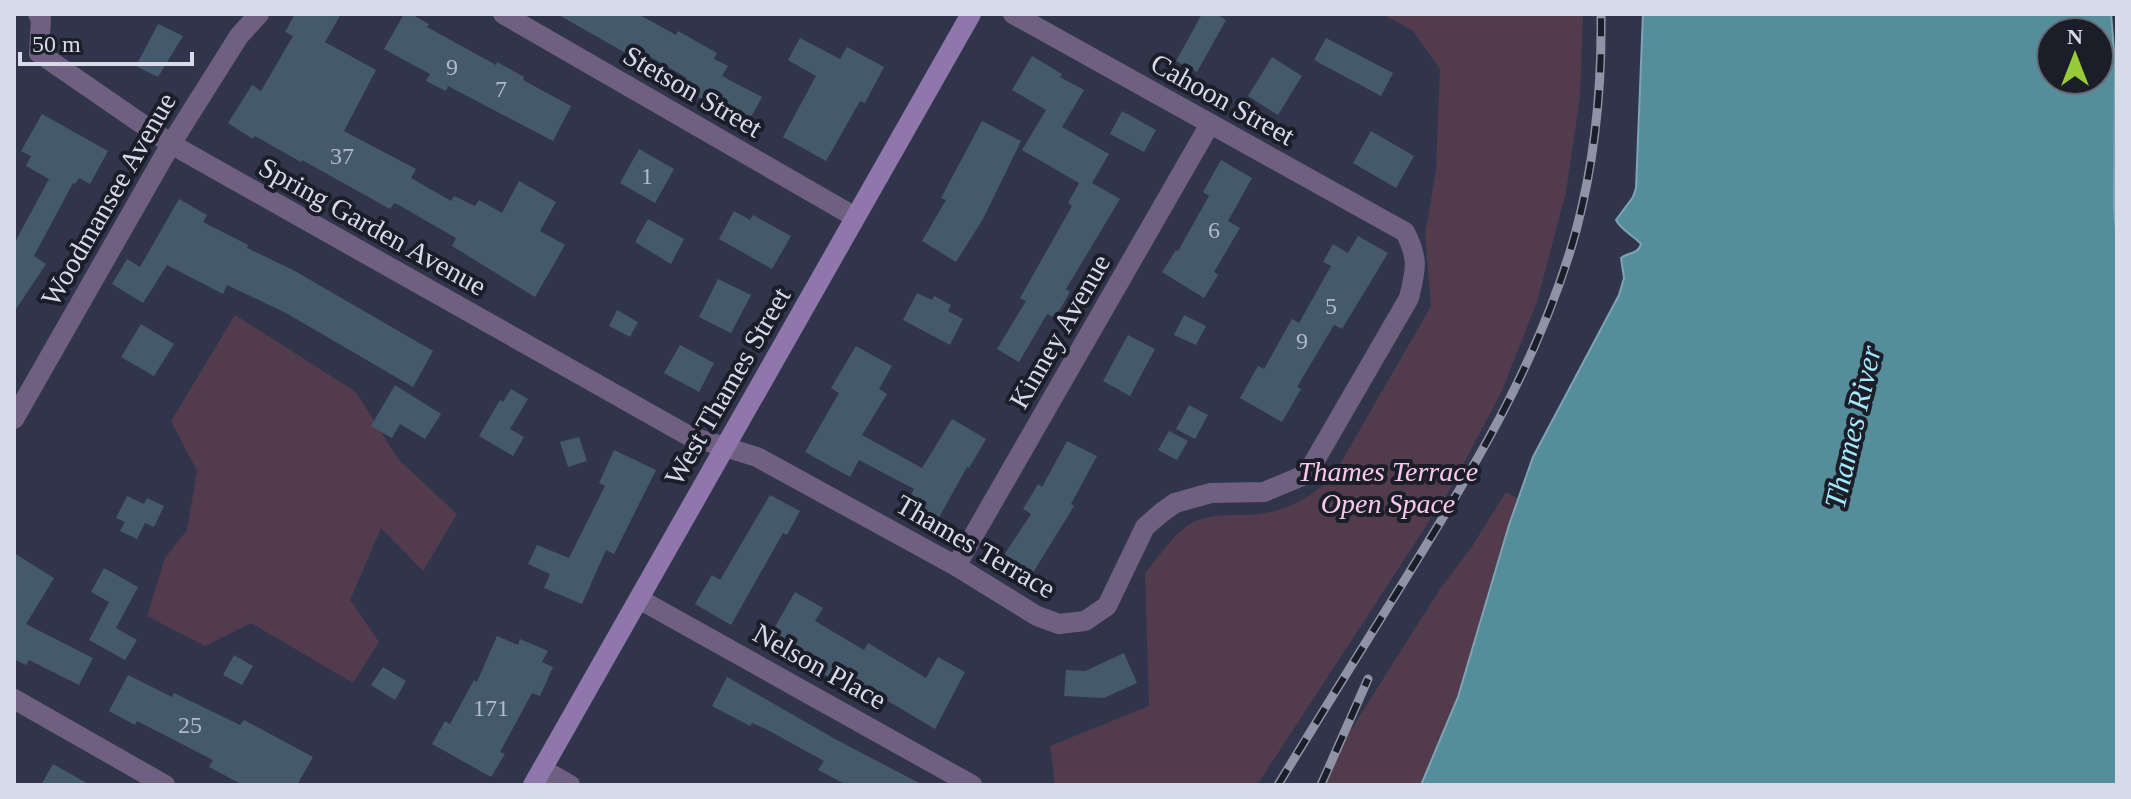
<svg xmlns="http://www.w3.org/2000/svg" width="2131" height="799" viewBox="0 0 2131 799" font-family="Georgia,serif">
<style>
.green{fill:#513b4c}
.water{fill:#568d9b;stroke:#7da4b2;stroke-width:2;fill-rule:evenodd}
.building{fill:#44596c}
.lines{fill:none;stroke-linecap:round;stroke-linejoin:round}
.minor{stroke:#6f6082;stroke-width:20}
.secondary{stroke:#8f77ac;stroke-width:20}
.rail-casing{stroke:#8f93a5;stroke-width:9}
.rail{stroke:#1b1e28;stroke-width:6;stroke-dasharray:18;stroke-linecap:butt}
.labels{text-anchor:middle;stroke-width:8;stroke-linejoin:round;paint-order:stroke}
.number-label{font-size:24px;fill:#b2baca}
.street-label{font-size:28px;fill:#d7dbe9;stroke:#1b1e28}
.park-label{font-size:28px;font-style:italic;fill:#f8c7ed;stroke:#1b1e28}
.water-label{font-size:30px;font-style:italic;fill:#a3e8fb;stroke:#1b1e28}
</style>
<rect width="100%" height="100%" fill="#31354c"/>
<path class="green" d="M1382,14H1583L1580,97L1566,192L1537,302L1501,393L1449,491L1257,785H1055L1050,746L1149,706L1145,573C1157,559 1176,531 1192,523C1210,514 1228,515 1247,515C1282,514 1312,499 1335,473L1431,306L1425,235L1436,170L1440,69L1412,30Z
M235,315L356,392L398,459L457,514L423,571L381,528L350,600L379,642L353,683L251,623L205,646L147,616L165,558L187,530L197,471L171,421Z
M1506,492L1518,499L1458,697L1421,785H1316L1440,589L1471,548Z"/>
<path class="water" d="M1643,14H2111L2115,62L2114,208L2117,243V785H1421L1458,697L1509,525L1533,457L1619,295L1624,278L1621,258C1628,252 1638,255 1641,244C1633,235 1621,230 1616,220L1633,197L1636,188ZM2051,32H2099V80H2051Z"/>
<path class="building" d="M295,14H341L325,42L376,70L344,131L416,169L411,178L451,201L454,196L475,206L479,200L502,213L519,181L556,202L540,231L565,245L535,297L452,246L456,238L397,204L394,203L390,209L302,160L301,162L255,136L253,139L228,123L252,85L261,91L293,36L285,32Z
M404,14H411L429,24L427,27L496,65L497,62L524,77L523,80L571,106L553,141L448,86L446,91L426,81L430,74L384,49Z
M557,14H638L676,35L678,31L717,53L714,59L728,66L722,76L762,97L751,117L710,96L707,102L681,88L687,78L642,52L638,60Z
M1202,14H1216L1226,20L1197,72L1176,61Z
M158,24L183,36L158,77L136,66Z
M800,38L840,59L847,47L884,67L865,103L860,101L826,161L783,137L816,76L788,60Z
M1326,38L1393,73L1381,96L1314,60Z
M1032,56L1062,74L1060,77L1084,90L1062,127L1109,154L1092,183L1120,199L1066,289L1070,292L1055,318L1047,314L1019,362L997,349L1026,301L1020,298L1072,206L1068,203L1079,183L1022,150L1046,110L1012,90Z
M1272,57L1302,76L1278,115L1248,96Z
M1122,111L1156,130L1144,152L1110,134Z
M42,114L108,151L90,184L79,178L75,184L73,183L34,256L46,264L14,312V244L49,179L26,166L31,156L21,151Z
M982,121L1021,141L983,219L956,262L922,241L946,200L941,198Z
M1371,131L1414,156L1396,188L1353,163Z
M639,149L674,169L655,203L620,183Z
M1221,160L1252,178L1228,221L1240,228L1214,272L1218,275L1204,298L1162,272L1176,250L1178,251L1209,196L1203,192Z
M179,199L207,215L203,222L248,245L247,248L293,270L433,351L413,387L286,313L227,285L223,294L167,265L143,303L112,284L127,259L140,267Z
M734,211L750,220L753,215L791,236L772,269L719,239Z
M648,219L684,239L671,264L635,242Z
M1358,236L1388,253L1342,329L1334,325L1297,387L1301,389L1282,422L1240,398L1258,366L1264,369L1292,319L1299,323L1331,266L1323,262L1333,244L1348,253Z
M718,279L751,295L731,333L699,317Z
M917,293L932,300L934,296L951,305L948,311L963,319L950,345L903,320Z
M617,310L638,322L630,337L609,326Z
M1184,315L1206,326L1196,345L1174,335Z
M141,324L174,344L154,376L121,357Z
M1128,335L1155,349L1130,396L1103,381Z
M680,345L714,363L699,392L664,373Z
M856,346L892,366L879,389L887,394L862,435L922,468L952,419L986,439L969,468L967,467L937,521L906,503L914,489L859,460L850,477L805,452L839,393L831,388Z
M395,385L441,414L425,439L400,424L392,438L371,426Z
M511,389L528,399L510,429L524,437L513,456L479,436L500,400L503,402Z
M1189,405L1208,415L1195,439L1176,429Z
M1169,431L1188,441L1177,460L1158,450Z
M579,437L587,461L568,467L560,442Z
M1067,441L1097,456L1071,504L1074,506L1031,576L1002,558L1031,514L1023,509L1038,484L1042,487Z
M614,450L656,470L614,554L606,550L582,604L544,588L550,574L528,564L537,545L569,558L605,486L599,483Z
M770,495L800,511L787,535L783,533L731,625L695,604L712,575L720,580Z
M127,496L144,504L147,498L164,506L154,527L145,523L137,539L120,531L125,522L116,518Z
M14,553L54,578L26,624L93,658L79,685L29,660L26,665L14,659Z
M104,568L138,587L116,628L137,640L125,660L89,640L109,602L91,592Z
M795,592L823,608L815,621L864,650L868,643L926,678L938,657L965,672L935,729L844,675L839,683L807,664L812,656L772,632Z
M497,636L518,645L520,639L548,651L542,662L553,667L540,696L532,693L500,752L505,754L491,777L432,744L445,721L450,724L474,680L477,682Z
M1124,653L1137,683L1104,698L1064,696L1066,670L1085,671Z
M234,655L253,666L242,685L223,675Z
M383,667L406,681L395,700L371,685Z
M128,675L172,697L174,693L240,725L244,720L313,757L297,785H243L209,767L213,760L137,721L135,725L109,711Z
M727,677L835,739L923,785H847L818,770L824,761L766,729L752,723L750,726L712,706Z
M53,764L90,785H41Z"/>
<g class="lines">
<path class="minor" d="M38,14L41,18L39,53L171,144L689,436L757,457L956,566L1037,616L1059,624L1085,621L1107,606L1145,527L1161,513L1175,503L1211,493L1264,492L1307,474L1409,298C1416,269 1419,259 1405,232L1013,14
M503,14L855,217
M14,419L171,144L239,36L259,14
M956,566L1210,124
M639,599L972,785
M14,699L165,785
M542,769L570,785"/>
<path class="secondary" d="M533,785L971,14"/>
<defs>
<path id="rail" d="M1278,785C1321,714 1365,644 1409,573C1476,465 1542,355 1576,231C1595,160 1602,87 1601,14
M1321,785L1368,679"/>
</defs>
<use href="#rail" class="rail-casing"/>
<use href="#rail" class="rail"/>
</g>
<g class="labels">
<g class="number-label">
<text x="452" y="75">9</text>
<text x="501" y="97">7</text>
<text x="342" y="164">37</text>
<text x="647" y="184">1</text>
<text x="1214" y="238">6</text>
<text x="1331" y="314">5</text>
<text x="1302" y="349">9</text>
<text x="491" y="716">171</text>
<text x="190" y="733">25</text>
</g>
<g class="street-label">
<text transform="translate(693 91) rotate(30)" y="10">Stetson Street</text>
<text transform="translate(1223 99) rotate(29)" y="10">Cahoon Street</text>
<text transform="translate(108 199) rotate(-60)" y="10">Woodmansee Avenue</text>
<text transform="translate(373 226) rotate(29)" y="10">Spring Garden Avenue</text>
<text transform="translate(1059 331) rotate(-60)" y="10">Kinney Avenue</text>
<text transform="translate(727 386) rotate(-60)" y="10">West Thames Street</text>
<text transform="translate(976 546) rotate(30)" y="10">Thames Terrace</text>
<text transform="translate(820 666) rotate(29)" y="10">Nelson Place</text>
</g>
<g class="park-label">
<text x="1388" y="481">Thames Terrace<tspan x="1388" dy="32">Open Space</tspan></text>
</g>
<g class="water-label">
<text transform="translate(1853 427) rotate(-77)" y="10">Thames River</text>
</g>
</g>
<rect width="2131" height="799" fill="none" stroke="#d7dbe9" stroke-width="32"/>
<g transform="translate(2075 56)"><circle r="38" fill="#1b1e28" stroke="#666a75" stroke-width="2"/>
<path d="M0-6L14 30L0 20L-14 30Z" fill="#97cc38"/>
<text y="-12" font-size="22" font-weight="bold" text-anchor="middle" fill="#d7dbe9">N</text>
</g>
<path d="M20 52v12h172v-12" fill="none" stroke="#d7dbe9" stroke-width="4"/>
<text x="32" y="52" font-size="24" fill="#d7dbe9" stroke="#1b1e28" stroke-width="6" paint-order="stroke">50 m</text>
</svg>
